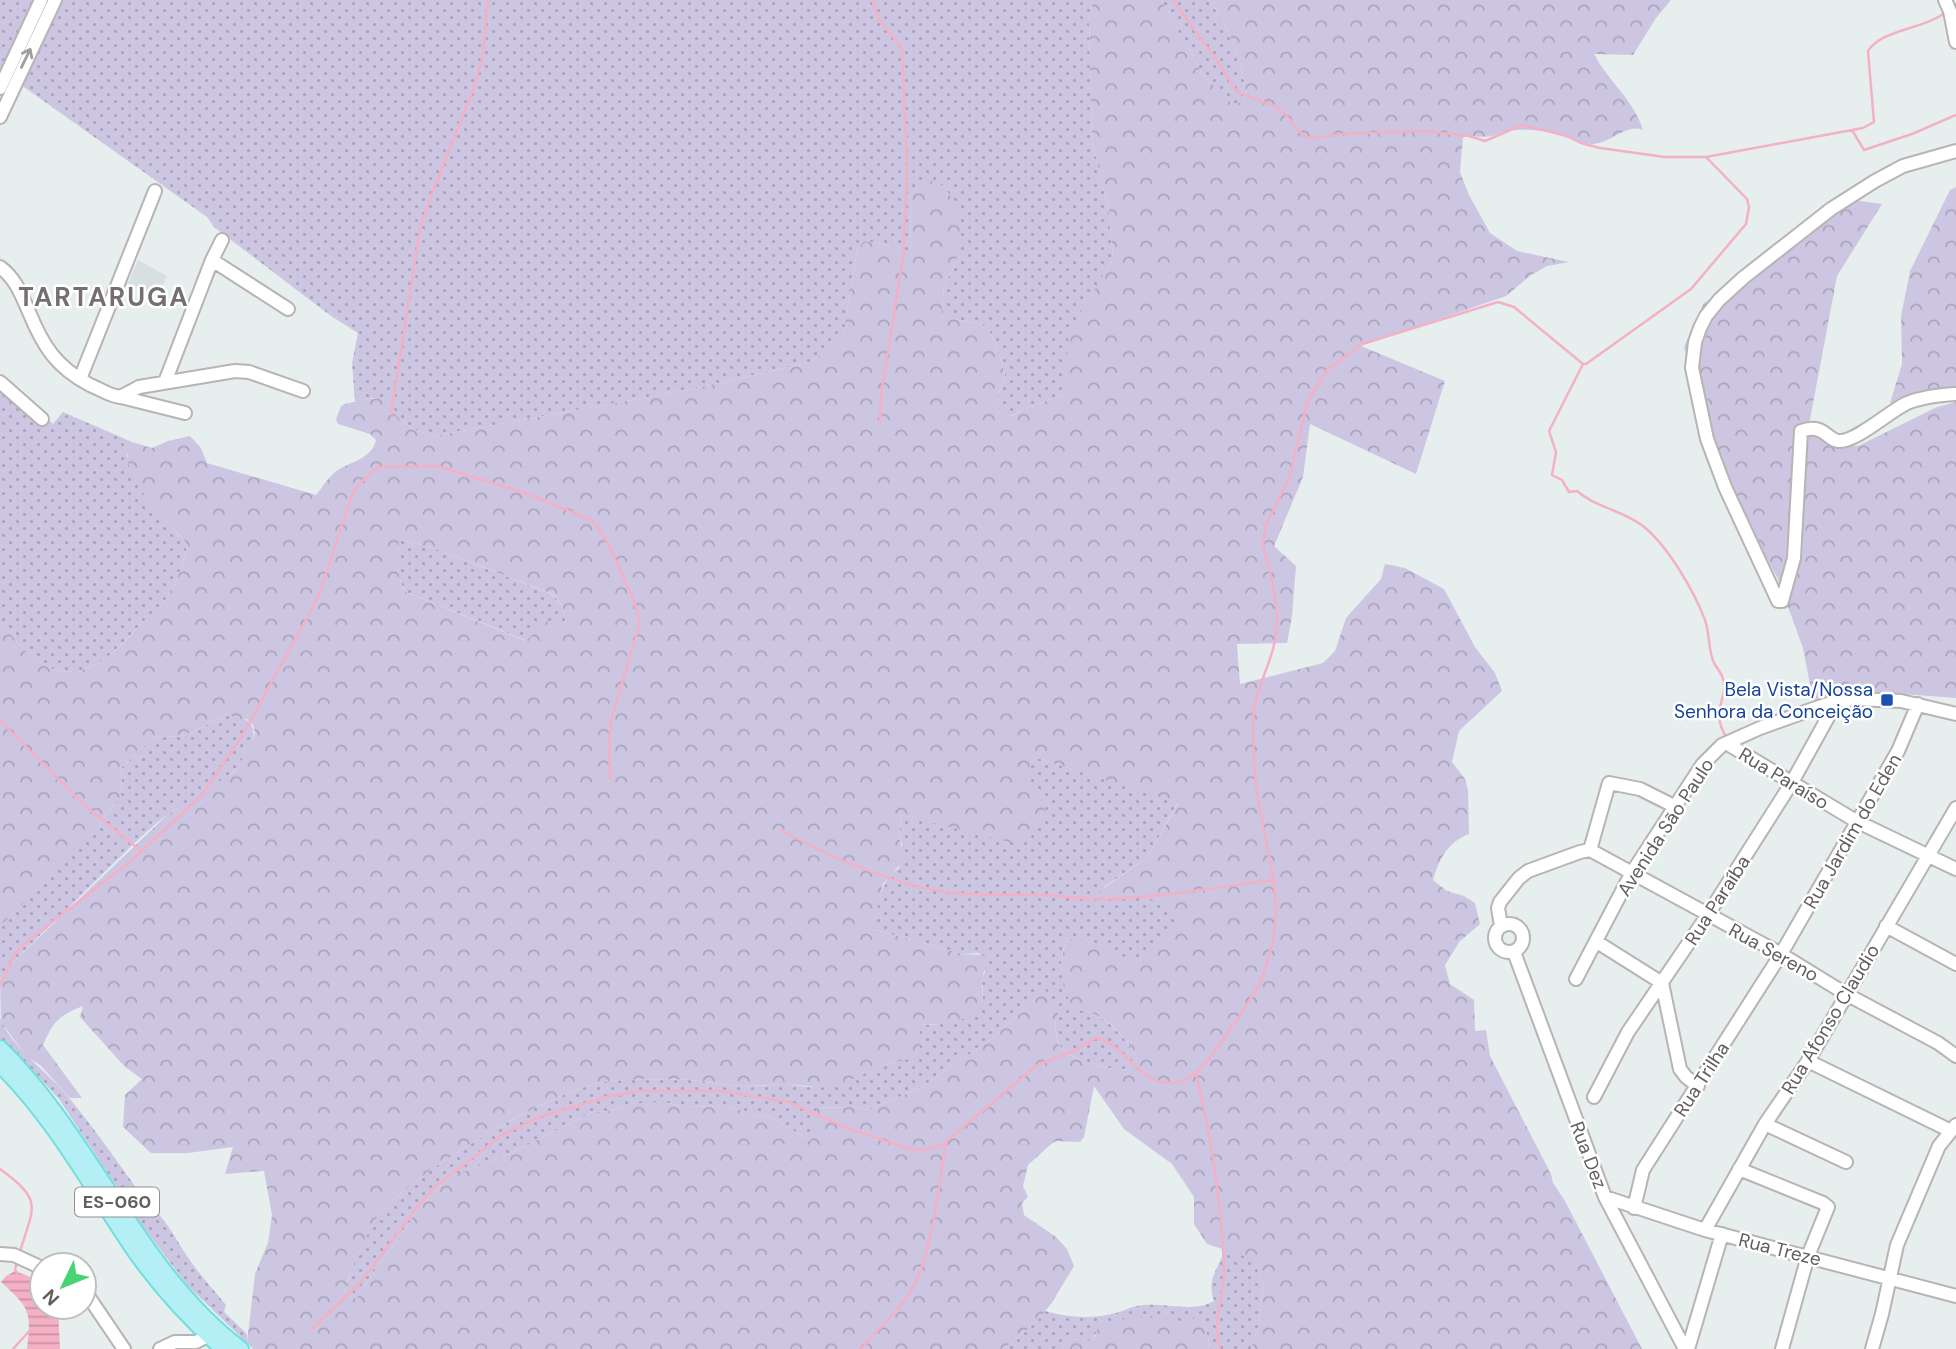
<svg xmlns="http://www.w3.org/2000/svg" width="1956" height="1349" viewBox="0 0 1956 1349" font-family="'DM Sans',sans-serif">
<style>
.education{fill:#d7e0e0}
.grass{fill:url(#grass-dots)}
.forest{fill:url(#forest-crowns);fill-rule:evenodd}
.water{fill:url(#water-rules)}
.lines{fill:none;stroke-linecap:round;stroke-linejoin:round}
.stream{stroke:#f4b0c5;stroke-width:2.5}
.minor-casing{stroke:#b9b3b4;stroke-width:16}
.major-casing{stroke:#6de0dd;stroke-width:18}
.minor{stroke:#fff;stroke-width:12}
.major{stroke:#b4eff5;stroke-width:14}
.oneway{stroke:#a29e9f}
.transit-dot{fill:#1a4fb4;stroke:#fff;stroke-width:2.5}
.labels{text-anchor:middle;stroke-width:5;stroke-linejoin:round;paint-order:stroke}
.shield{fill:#fff;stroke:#928e8f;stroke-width:2}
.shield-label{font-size:18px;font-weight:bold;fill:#645e5f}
.transit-label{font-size:19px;fill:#164399;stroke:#fff;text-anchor:end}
.street-label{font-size:19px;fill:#645e5f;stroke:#fff}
.district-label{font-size:26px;font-weight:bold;letter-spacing:2px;fill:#766f71;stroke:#fff}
</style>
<defs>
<pattern id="grass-dots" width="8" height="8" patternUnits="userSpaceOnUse" patternTransform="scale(1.75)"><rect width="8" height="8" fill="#cdc6e2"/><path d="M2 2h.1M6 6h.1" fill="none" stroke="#aaa4ba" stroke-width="1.8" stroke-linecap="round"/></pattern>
<pattern id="forest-crowns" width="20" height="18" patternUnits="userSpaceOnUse" patternTransform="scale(1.75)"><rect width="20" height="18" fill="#cdc6e2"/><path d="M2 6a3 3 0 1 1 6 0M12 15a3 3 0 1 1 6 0" fill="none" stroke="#aaa4ba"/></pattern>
<pattern id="water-rules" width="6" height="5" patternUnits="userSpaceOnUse" patternTransform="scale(1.75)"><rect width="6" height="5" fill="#f4b0c5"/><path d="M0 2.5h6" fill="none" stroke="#c992a3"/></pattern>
</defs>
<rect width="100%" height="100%" fill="#e6eeee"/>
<path class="education" d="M138,260L167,276L157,296L128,283Z"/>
<path class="grass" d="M0,0H1093L1089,20L1092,141L1109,211L1113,259L1070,331L1064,394L1024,409L1011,416L999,413L997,400L1005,374C1000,358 995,341 987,326L941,316L944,285L955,265L910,194L911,256L886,245L864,241L857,250L843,339L811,362L692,389L434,436C414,430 395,423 390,401L373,398L355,402L352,363L358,333L331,316L214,227L207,217L0,70Z
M1161,0H1209C1230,29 1246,66 1246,102L1232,105L1203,75L1190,51L1183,43L1173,19Z
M0,375L53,424L63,412L132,442L127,456L154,506L187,545C185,561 177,582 168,596C162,606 151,615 142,623C120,646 93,680 57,670C33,664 16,640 0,622Z
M399,539L436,549L549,593C562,600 567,616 566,630L547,621L527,641L406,592C395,576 398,557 399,539Z
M227,715C269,717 254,751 234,771C217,789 187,801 167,815C147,830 129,849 111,866C78,899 44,931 11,964L0,980V926L98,827L121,795L122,767L153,738L178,736L192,732Z
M1034,757L1178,802L1148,857L1104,887V896H1147L1184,917L1142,965C1115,956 1097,936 1066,939C1057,976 1061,978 1080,1010C1105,1014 1125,1036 1137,1057L1130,1069C1114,1072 1069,1061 1060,1046C1055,1039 1056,1027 1055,1019C1052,1008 1048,998 1044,988L1028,1007L989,1041L920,1088L869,1110L850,1107L817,1108L811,1141L767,1115L756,1116L729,1106L686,1107L668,1103L626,1105L610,1111L593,1112L505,1156L454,1175L443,1183L415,1213L401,1236L383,1258L356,1299L345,1293C346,1278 368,1229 378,1216C413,1172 554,1088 609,1081C635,1079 664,1079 689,1080C708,1082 728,1086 747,1086C760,1087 772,1084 784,1084C795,1084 805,1088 816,1087C837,1085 862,1074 882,1066C898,1060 906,1063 920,1051V1024C950,1027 960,1017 983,1000L982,980L985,971L979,953L962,954L872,929C878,907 879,881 899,868L902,845L899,834L902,815L948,825L1042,803L1023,780Z
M0,1018C13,1050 49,1072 70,1099C97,1132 122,1168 147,1203C166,1218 174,1237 187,1256C198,1273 213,1289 226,1305L224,1312L247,1334V1343L187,1285L141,1224L59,1099L27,1064L0,1039Z
M1225,1249L1253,1258L1263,1283L1259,1324L1251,1349H1211L1203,1321L1095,1334L1094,1341L1068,1339L1063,1349H1003L1036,1322L1045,1311C1069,1318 1092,1319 1116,1313C1123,1311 1130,1307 1137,1306C1162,1301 1191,1314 1214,1301C1206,1279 1218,1270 1225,1249Z"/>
<path class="forest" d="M1093,0H1161L1173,19L1183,43L1190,51L1203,75L1232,104L1246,102C1246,66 1230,29 1209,0H1671L1656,18L1633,55L1594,54C1608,81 1634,100 1643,130C1626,123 1609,145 1591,144C1575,143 1559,132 1543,131C1533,130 1519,129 1510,131C1490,136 1487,139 1467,135L1463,138L1460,172L1469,195L1490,233L1517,251L1569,262L1547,266L1531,275L1506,296L1361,346L1445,381L1416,474L1310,424L1303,477L1274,546L1296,566L1292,616L1287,643L1237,644L1240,684L1323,663L1335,651L1346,618L1381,579L1385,564L1405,568L1444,589L1475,647L1495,673L1502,691L1459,731L1452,762L1465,779L1468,790L1469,834C1448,842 1439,859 1433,880L1447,891L1464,896L1475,903L1480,924L1460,941L1445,965L1450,984L1474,1000L1475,1031L1486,1030L1490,1056L1551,1174L1553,1183L1565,1201L1642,1349H1251L1259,1324L1263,1283L1253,1259L1207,1244L1194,1224V1197L1172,1164L1124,1129L1094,1086L1084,1137L1080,1142L1056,1141L1050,1145L1028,1165L1023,1186L1028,1197L1022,1203L1024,1215L1056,1237L1067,1249L1074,1266L1051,1304L1036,1322L1003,1349H253L247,1343L255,1274L268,1243L272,1215L264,1171L225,1174L233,1147L188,1153H151L123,1127L125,1095L142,1079L125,1067L80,1017L83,1006C59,1016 54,1020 43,1045L82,1098H70L40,1065L27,1057L1,1022L0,980L11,964L167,815L234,772L252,743L255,733L253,725L247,719L227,715L192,732L178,736L153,738L122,767L121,795L98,827L57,871L0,926V622C16,640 33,664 57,670C95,680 123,643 146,619C153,612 163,605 168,596C177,582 185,561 187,545C171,523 128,486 128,458C127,453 130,447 132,442L152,448L168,441L190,436L201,448L207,463L316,495C322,488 327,479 334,473C348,461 371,461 376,440L370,434L338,424L336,419L341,406L345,404C360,401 376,395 390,401C395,423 414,430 434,436L692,389L811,362L843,338L857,250L864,241L886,245L911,255L910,194L925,179L944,186L960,211L961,237L955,265L944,285L941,316L987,326C995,341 1000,358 1005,374L997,400L999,413L1012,416L1024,409L1064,394L1069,331L1113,259L1109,211L1092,141L1089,20ZM399,539L436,549L550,593C562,600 567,616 566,629L547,621L526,641L406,592C395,577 398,557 399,539ZM1034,757L1178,803L1148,857L1098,892L1104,896L1147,897L1183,917L1142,964C1114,956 1099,936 1066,939C1059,969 1059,982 1074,1010C1101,1009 1125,1035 1137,1057L1130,1069C1114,1072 1068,1061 1059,1045C1055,1038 1056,1026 1055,1018L1058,1014L1044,987L1028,1007L989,1041L920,1088L869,1110L850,1107L817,1108L810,1124L811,1141L767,1115L756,1116L729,1106L686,1107L668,1103L647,1102L626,1105L610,1111L593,1112L505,1156L454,1175L443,1183L415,1213L401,1236L383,1258L356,1299L345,1293C345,1279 369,1229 378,1216C413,1172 555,1087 610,1081C635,1079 664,1079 690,1080C709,1082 728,1086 748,1086C760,1086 773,1084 785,1084C802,1084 821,1091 838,1085C853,1080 867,1072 882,1066C898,1060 906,1063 920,1051V1024C937,1026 981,1022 983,999C983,993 981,988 982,982C984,972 985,965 985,955L962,954L872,929L883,884L904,860L899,834L902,815L1017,844L1030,838L1046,814L1042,803L1024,780Z
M1956,187V386L1919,397L1890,403L1902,364L1901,316L1910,271L1950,190Z
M1853,200L1882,204L1837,276L1808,430L1837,444L1858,446L1937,407L1956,402V698L1863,691L1814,705L1803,648L1778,579L1728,487L1684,347L1704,303L1747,278Z
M1151,1316L1178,1321L1199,1318L1203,1321L1211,1349H1063L1068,1339L1094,1341L1098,1327L1108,1321Z"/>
<path class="water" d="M15,1271L28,1276L42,1287V1307H58L60,1349H27C32,1310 29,1308 1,1282L6,1276Z"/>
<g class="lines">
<path class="stream" d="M872,0L879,20L902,48L907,168L903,257L881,395L880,424
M1173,0L1222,68L1237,92L1274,106L1286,115L1299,131L1307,137L1317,138L1339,134L1425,131L1469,136L1485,141L1522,125L1567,136L1581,143L1600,148L1665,157H1706L1863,128L1874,122L1868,51C1882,29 1925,29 1946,12
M1852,130L1864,150L1912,134L1956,115
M1706,157L1747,199L1749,207L1746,224L1691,289L1586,364H1583L1549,431L1556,452L1552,475L1562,480L1569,492L1577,491C1595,507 1622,510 1643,526C1668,546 1694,591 1705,620C1710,634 1708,650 1714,663C1716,667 1720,671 1722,676C1731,698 1708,709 1727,738
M391,414L420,229L431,196L475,85L483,55L488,0
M0,721L84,805L141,851
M781,830C826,855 874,876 924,888C963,897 1002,894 1041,895C1059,895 1076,899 1094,899C1154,899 1216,887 1275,880
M0,985L15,954L24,944L131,861L202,795L242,736L313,607L321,589L351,497L358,485L378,467L437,466L525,493L589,519L595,524L608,543L634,601L640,623L611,721L609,740L610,779
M1196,1073C1211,1137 1222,1203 1224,1270C1225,1298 1211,1320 1220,1349
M0,1169C45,1202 33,1206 19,1255
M17,1261L15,1270L18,1274
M311,1330L360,1283L419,1205L435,1187L502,1135L540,1117L606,1097L639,1091H719L789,1102L844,1127L909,1149L923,1150L942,1145L1037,1065L1073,1051L1096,1038C1127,1043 1138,1089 1177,1082C1199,1078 1214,1052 1226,1035C1238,1017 1254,998 1262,977C1288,912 1271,874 1260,810C1254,781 1253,750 1253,720C1254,694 1266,674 1273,649C1283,612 1272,581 1263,545L1266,525L1289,479L1307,403L1326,371L1362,344L1498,302L1514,307L1583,364
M13,1349L32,1328
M861,1349C876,1332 894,1315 907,1297C932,1263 939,1183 946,1141"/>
<defs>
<path id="minor" d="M1945,0L1950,11L1956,42
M0,88L41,0
M0,117L55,0
M1956,151L1903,166L1875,181L1831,209L1743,278L1719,300L1706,316L1700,328L1695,342L1692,368L1707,439L1725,487L1778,601H1782L1794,558L1801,431C1824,422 1828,442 1840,441C1857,441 1890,411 1907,403C1922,397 1940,395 1956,394
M212,260L288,309
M0,267C16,279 21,294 29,312C43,346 56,367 90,385C100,389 110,396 120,397L139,387L235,371L249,372L303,391
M80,379L155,191
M0,382L42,419
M165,382L212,260L222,240
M121,397L185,413
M1726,743L1856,821L1956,869
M1590,850L1781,954L1846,994L1938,1043L1956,1056
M1590,850L1609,783L1640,789L1676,807
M1495 938a14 14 0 1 1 28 0a14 14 0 1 1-28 0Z
M1501,926L1498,908L1500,902L1519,878L1528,871L1580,852L1590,850
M1886,926L1956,964
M1597,942L1662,983L1680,1069L1686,1077L1698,1086
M1514,952L1605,1197L1685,1349
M1576,979L1631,874L1702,765L1722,745L1760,728L1813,709L1837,701L1856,699L1901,701L1956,714
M1808,1061L1951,1131
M1594,1097L1628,1032L1707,916L1791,784L1837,701
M1765,1124L1846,1162
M1739,1169L1823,1203L1828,1207L1808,1256L1782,1349
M1605,1197L1705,1230L1956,1296
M1634,1208L1643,1170L1781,954L1898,751L1918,704
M1705,1230L1765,1124L1808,1061L1956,808
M0,1254L14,1255L42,1268
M84,1290L124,1349
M160,1349L175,1342H196L208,1336
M1688,1349L1722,1234
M1872,1349L1882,1314L1897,1245L1939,1146L1956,1125"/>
<path id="major" d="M0,1048C93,1139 137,1270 241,1349
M0,1065C56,1120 92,1189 136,1253C161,1288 191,1321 223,1349"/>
</defs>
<use href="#minor" class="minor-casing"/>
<use href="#major" class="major-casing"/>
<use href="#minor" class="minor"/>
<use href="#major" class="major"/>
</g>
<defs><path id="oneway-shaft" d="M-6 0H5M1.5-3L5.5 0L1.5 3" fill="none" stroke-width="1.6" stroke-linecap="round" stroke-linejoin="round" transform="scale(1.75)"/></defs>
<use class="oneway" href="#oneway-shaft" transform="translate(26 58) rotate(-64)"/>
<rect class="transit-dot" x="1880" y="693" width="14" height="14" rx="3.5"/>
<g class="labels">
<rect class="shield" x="75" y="1187.5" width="84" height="29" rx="5"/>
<g class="shield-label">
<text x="117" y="1208">ES-060</text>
</g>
<g class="transit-label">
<text x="1873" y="696">Bela Vista/Nossa<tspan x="1873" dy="22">Senhora da Conceição</tspan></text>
</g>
<g class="street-label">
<text transform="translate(1784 778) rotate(31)" y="7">Rua Paraíso</text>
<text transform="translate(1665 827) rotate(-57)" y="7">Avenida São Paulo</text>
<text transform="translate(1852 831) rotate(-60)" y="7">Rua Jardim do Eden</text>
<text transform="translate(1717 900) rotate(-57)" y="7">Rua Paraíba</text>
<text transform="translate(1774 952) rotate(29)" y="7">Rua Sereno</text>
<text transform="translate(1830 1019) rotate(-59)" y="7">Rua Afonso Claudio</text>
<text transform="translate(1701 1079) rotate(-57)" y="7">Rua Trilha</text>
<text transform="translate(1589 1155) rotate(69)" y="7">Rua Dez</text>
<text transform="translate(1780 1249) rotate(14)" y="7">Rua Treze</text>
</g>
<g class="district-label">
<text x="104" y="306">TARTARUGA</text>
</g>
</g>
<g transform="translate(63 1286) rotate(227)"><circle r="33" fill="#ffffff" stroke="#c1bfbf" stroke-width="2"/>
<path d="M0-5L12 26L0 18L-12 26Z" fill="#47d376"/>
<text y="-10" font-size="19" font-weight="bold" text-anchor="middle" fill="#645e5f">N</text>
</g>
</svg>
